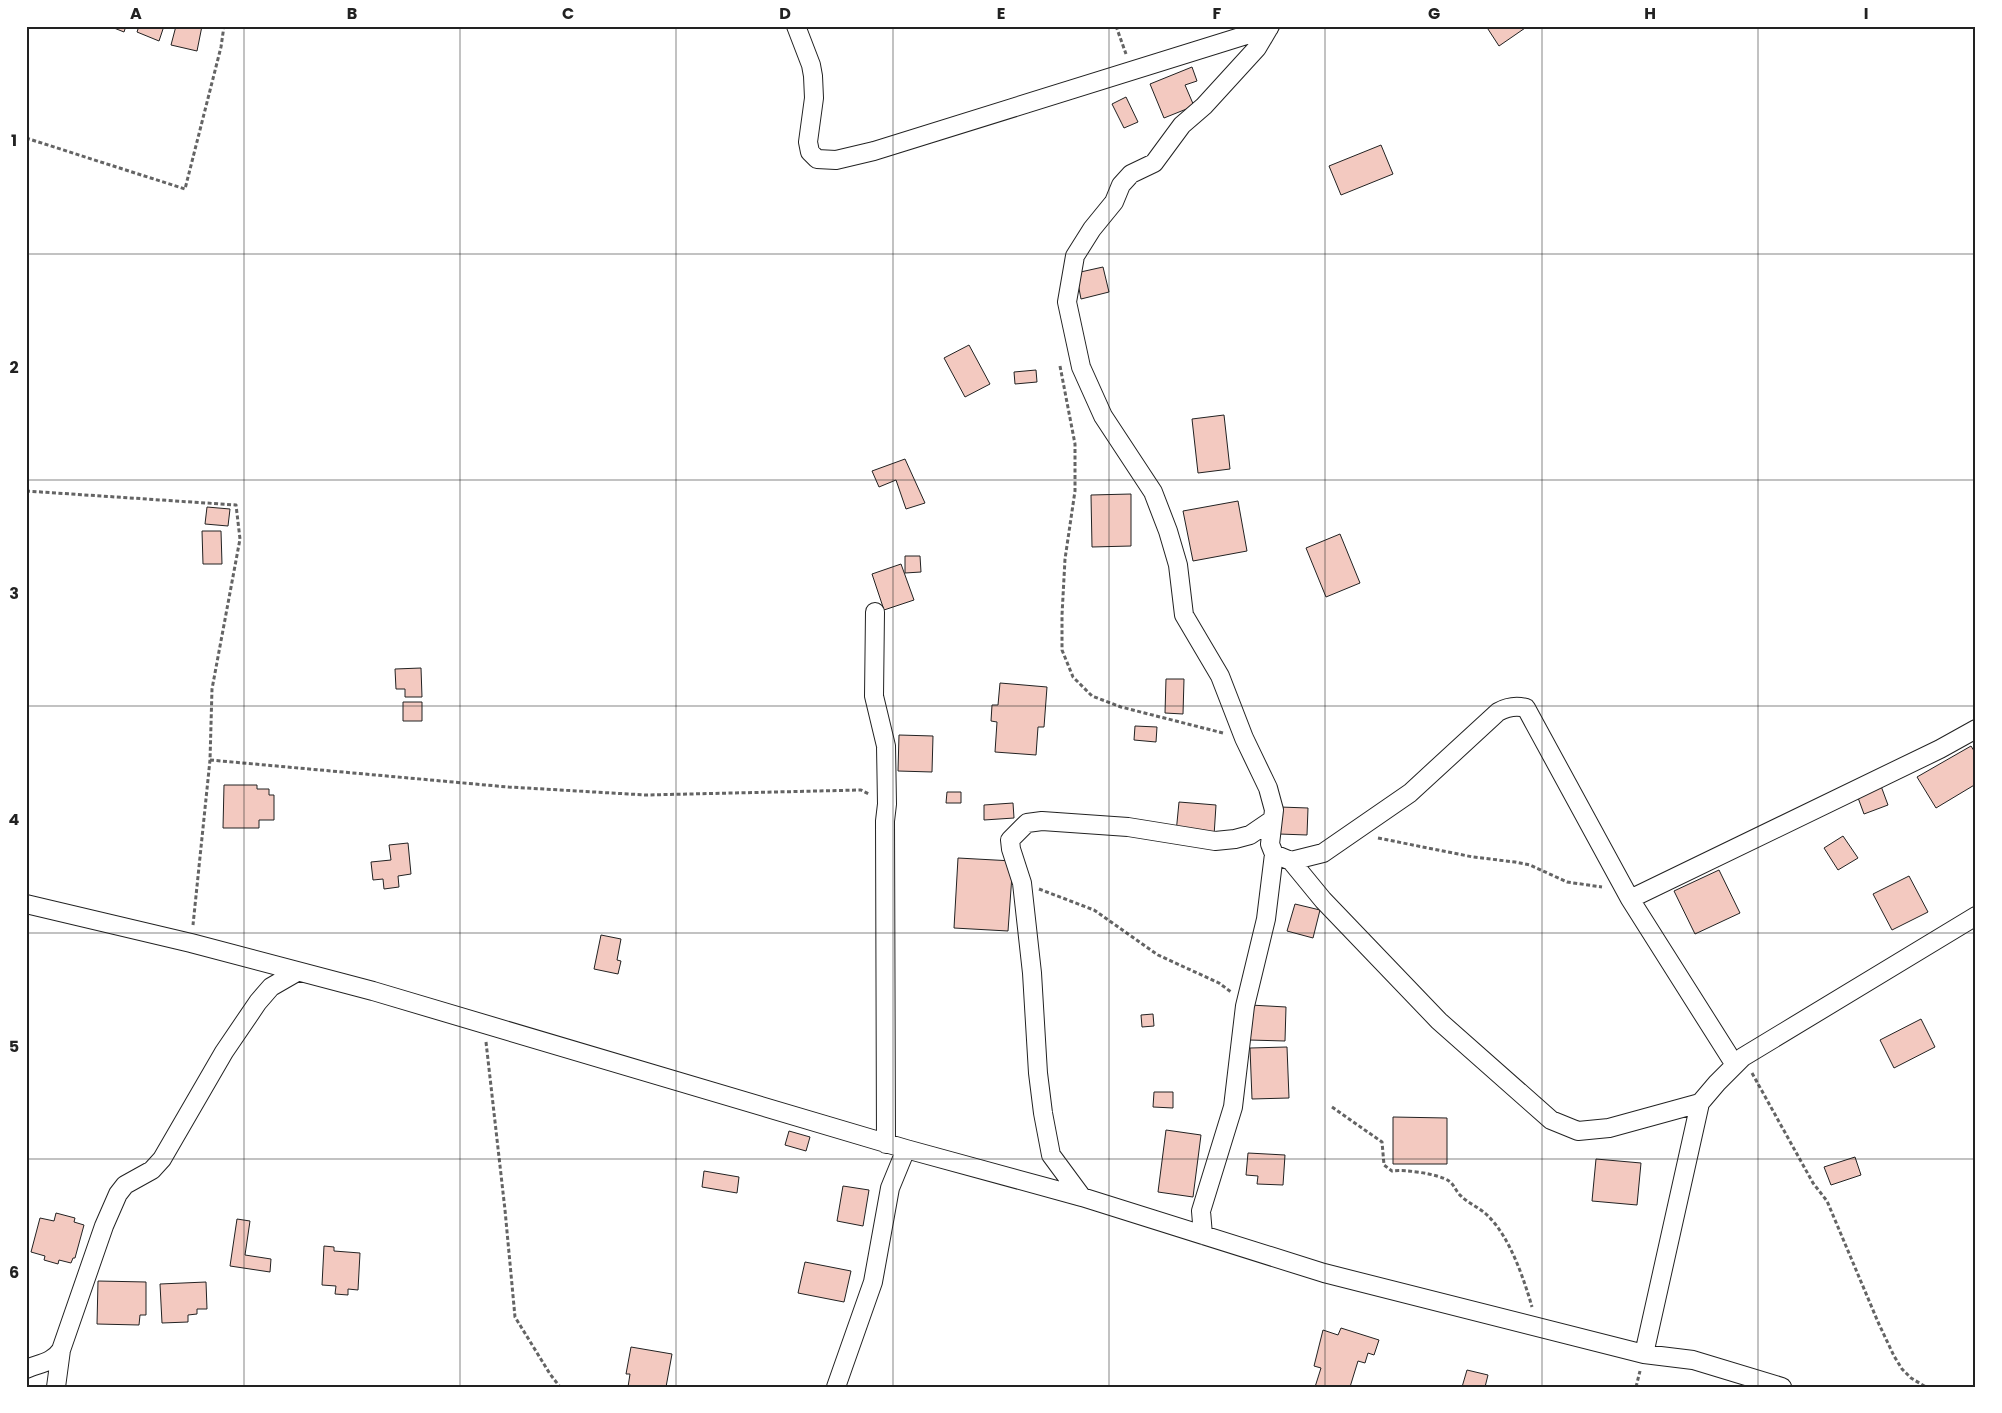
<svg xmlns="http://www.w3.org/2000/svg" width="2002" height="1413" viewBox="0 0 2002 1413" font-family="Poppins,sans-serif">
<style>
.building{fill:#f3c9c0;stroke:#222}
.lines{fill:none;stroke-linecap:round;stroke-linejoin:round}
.street-casing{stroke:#222;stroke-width:20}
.path{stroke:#646464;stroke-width:3;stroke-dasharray:4 2.5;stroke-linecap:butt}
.street{stroke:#fff;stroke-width:18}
.grid{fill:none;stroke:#222;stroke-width:1;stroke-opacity:0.55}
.neatline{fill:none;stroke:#222;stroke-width:2}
.grid-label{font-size:16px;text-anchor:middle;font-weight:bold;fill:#222}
</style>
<rect width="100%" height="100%" fill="#fff"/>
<path class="building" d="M109,26H126L124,32Z
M139,26H164L159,41L137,32Z
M176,26H202L197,51L171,45Z
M1486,26H1528L1499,46Z
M1192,67L1197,81L1185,85L1194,106L1164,118L1150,84Z
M1126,97L1138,122L1124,128L1112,104Z
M1381,145L1393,174L1341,195L1329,166Z
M1103,267L1109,292L1081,299L1076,273Z
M969,345L990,384L965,397L944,358Z
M1036,370L1037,382L1015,384L1014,372Z
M1224,415L1230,469L1198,473L1192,419Z
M905,459L925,503L906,509L896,480L879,487L872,471Z
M1131,494V546L1092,547L1091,495Z
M1238,501L1247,551L1193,561L1183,511Z
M207,507L230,509L228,526L205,524Z
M202,531H221L222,564H203Z
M1340,534L1360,583L1326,597L1306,548Z
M905,556H920L921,572L905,573Z
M901,564L914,600L884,610L872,574Z
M421,668L422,697H405V689H396L395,669Z
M1166,679H1184L1183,714L1165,713Z
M1000,683L1047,687L1044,727H1038L1036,755L995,752L997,722L991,721L992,705H998Z
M403,702H422V721H403Z
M1135,726L1157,727L1156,742L1134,740Z
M899,735L933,736L932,772L898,771Z
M1971,746L1976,754V784L1936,808L1917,777Z
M224,785H257V789H269V795H274V820H259V828H223Z
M1881,786L1888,805L1864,814L1857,795Z
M947,792H961V803H946Z
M1179,802L1216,805L1214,836L1176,833Z
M1013,803L1014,818L984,820V805Z
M1280,807L1308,808L1307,835L1279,834Z
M1843,836L1858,858L1838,870L1824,848Z
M408,843L411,874L398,876L399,887L384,889L383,879L373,880L371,862L391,860L389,845Z
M958,858L1013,861L1008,931L954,928Z
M1719,870L1740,913L1695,934L1674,891Z
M1909,876L1928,912L1892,930L1873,894Z
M1295,904L1320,910L1313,938L1287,931Z
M601,935L621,939L617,960L621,961L618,974L594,969Z
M1250,1005L1286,1007L1285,1041L1249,1040Z
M1153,1014L1154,1026L1142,1027L1141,1015Z
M1921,1019L1935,1047L1894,1068L1880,1040Z
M1287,1047L1289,1098L1252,1099L1250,1048Z
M1154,1092H1173V1108L1153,1107Z
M1393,1117L1447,1118V1164H1393Z
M1166,1130L1201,1135L1193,1197L1158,1192Z
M789,1131L810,1137L806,1151L785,1145Z
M1248,1153L1285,1155L1283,1185L1257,1184L1258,1176L1246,1175Z
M1855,1157L1861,1175L1831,1185L1824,1167Z
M1596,1159L1641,1163L1637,1205L1592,1201Z
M704,1171L739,1177L737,1193L702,1187Z
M843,1186L869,1190L863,1226L837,1221Z
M56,1213L75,1218L74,1222L84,1225L75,1258H73L71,1263L59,1260L58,1264L44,1260L45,1256L31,1252L40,1218L54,1221Z
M237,1219L250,1221L245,1255L271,1259L270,1272L230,1266Z
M324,1246L334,1247V1251L360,1253L358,1290L348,1289V1295L335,1294L336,1286L322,1285Z
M805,1262L851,1271L844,1302L798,1293Z
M98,1281L146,1282V1315H140L139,1325L97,1324Z
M206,1282L207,1309H197V1314L188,1315V1322L162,1323L160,1284Z
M1341,1328L1379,1340L1374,1355L1368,1353L1365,1363L1358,1361L1350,1387H1315L1321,1368L1314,1366L1323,1330L1338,1335Z
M631,1347L672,1354L666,1387H628L630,1374H626Z
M1467,1370L1488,1375L1485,1387H1462Z"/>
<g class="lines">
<defs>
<path id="street" d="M796,26L811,65L813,76L814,98L808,142L810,152L817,159L836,160L874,151L1269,28
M1270,26L1257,48L1204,106L1182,125L1154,163L1131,174L1121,185L1114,202L1092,229L1075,256L1067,302L1081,367L1103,416L1153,492L1168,531L1178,565L1184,615L1220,676L1244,738L1268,788L1274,810L1270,844L1274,854L1291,861L1323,900L1439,1021L1551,1120L1578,1131L1609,1128L1700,1103
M875,612L874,696L886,746L887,804L885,821L886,1144
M1291,861L1323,853L1410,793L1498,712C1507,707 1515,705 1526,708L1630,899L1735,1065
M1630,899L1940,749L1976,729
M26,904L191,943L373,991L906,1149L1082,1197L1324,1273L1644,1354L1693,1360L1782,1387
M1082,1197L1051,1155L1043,1113L1038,1073L1032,973L1022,883L1011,849L1010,840L1027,823L1042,821L1128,827L1215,841L1235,839L1250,835L1272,820
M1203,1235L1201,1211L1233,1107L1245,1006L1266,919L1274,854
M1644,1354L1700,1103L1717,1083L1743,1057L1976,916
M26,1369C40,1363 52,1363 61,1350L104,1226L118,1194L125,1185L152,1170L162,1159L224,1052L258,1002L271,987L297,972
M56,1387L61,1350
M836,1387L873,1282L890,1188L906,1149"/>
</defs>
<use href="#street" class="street-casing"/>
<path class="path" d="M1116,26L1126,54
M26,138L185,189L221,47L224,26
M1060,366L1075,444V491L1065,559L1062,615V650L1073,677L1092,696L1121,707L1223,733
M26,491L236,505L240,539L212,689L210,760L193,925
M210,760L508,787L646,795L861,790L869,794
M1378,838L1473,857L1515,862L1530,865L1567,882L1602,887
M1039,889L1094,910L1158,955L1219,983L1231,992
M486,1042L505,1210L515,1317L550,1374L560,1387
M1752,1073L1813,1183L1827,1201L1878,1322L1894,1356L1902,1369L1911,1378L1926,1387
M1332,1107L1382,1142L1384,1165L1392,1171C1404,1169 1439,1174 1449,1181C1454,1184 1456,1192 1461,1196C1469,1204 1481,1208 1489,1217C1510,1238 1524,1279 1532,1307
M1636,1387L1640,1371"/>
<use href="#street" class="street"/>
</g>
<path class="grid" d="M244,26V1387M460,26V1387M676,26V1387M893,26V1387M1109,26V1387M1325,26V1387M1542,26V1387M1758,26V1387M26,254H1976M26,480H1976M26,706H1976M26,933H1976M26,1159H1976"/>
<rect width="2002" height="1413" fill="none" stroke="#ffffff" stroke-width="55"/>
<rect x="28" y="28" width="1946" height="1358" class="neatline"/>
<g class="grid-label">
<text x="136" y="19">A</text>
<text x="352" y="19">B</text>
<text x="568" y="19">C</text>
<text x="785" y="19">D</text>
<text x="1001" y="19">E</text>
<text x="1217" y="19">F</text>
<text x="1434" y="19">G</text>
<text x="1650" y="19">H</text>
<text x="1866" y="19">I</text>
<text x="14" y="146">1</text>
<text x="14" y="373">2</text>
<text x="14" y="599">3</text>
<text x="14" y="825">4</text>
<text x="14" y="1052">5</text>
<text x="14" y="1278">6</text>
</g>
</svg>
